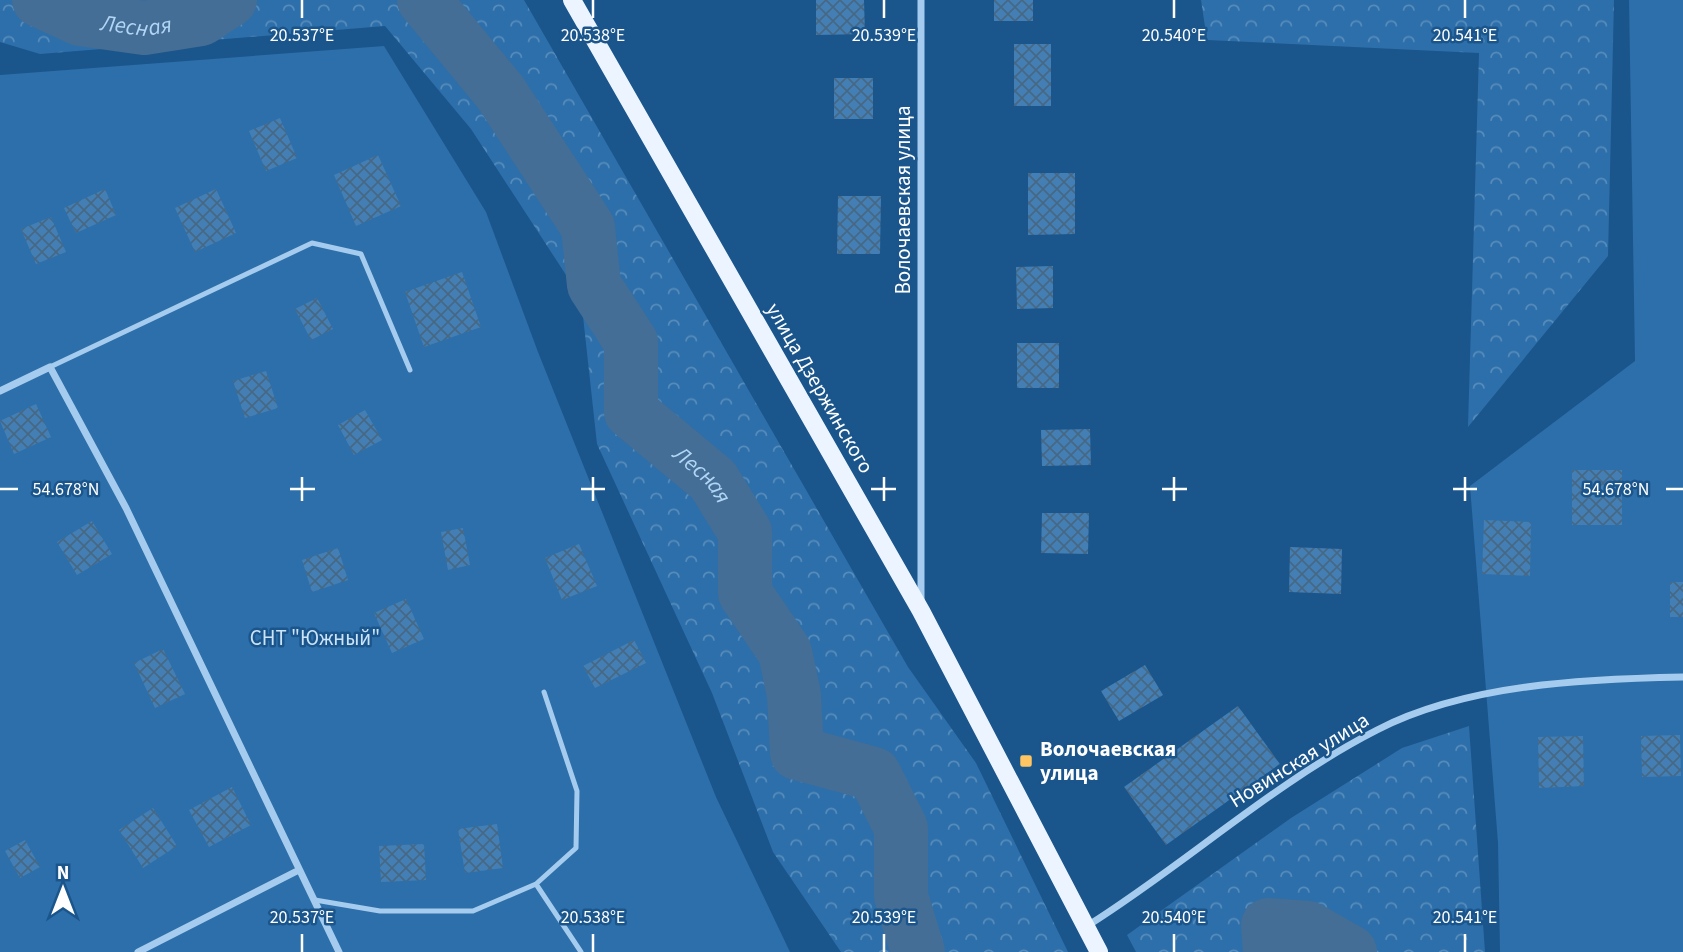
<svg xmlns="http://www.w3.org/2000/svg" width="1683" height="952" viewBox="0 0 1683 952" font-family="'Source Sans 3',sans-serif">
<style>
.green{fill:#2d6faa}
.forest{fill:url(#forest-crowns)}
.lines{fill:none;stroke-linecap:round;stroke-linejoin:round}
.river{stroke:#446e96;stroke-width:54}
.building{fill:url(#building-cross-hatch)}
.service{stroke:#a5ccee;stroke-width:5}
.minor{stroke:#a5ccee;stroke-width:7}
.primary{stroke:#ecf5ff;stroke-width:18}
.ticks{fill:none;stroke:#fff;stroke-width:2.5}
.poi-dot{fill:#ffc562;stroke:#1a558c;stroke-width:2.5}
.labels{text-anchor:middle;stroke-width:5;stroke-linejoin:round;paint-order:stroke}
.street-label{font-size:21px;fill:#fff;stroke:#1a558c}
.park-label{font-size:21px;fill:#cbe4fa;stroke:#1a558c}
.poi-label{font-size:21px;font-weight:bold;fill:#fff;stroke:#1a558c;text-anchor:start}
.water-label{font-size:23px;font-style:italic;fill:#b1d5f5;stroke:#1a558c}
.ticks-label{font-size:18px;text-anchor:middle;fill:#fff;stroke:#1a558c;stroke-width:5;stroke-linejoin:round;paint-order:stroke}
</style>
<defs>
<pattern id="forest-crowns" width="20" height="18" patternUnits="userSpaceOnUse" patternTransform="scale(1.75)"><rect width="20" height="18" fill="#2d6faa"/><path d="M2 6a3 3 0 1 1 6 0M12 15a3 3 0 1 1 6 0" fill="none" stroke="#578cbb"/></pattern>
<pattern id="building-cross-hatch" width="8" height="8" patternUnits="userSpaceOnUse" patternTransform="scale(1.75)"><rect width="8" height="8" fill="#437fb4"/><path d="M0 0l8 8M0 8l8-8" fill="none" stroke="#476885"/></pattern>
</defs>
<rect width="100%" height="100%" fill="#1a558c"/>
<path class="green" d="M1629,0H1683V952H1500L1498,843L1470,486L1635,361Z
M384,46L486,212L538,352L716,797L790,952H0V75Z"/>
<path class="forest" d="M0,0H524L908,667L976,763L1068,952H841L773,852L712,693L597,444L581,298L471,129L385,26L40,54L0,42Z
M1201,0H1614L1608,256L1468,427L1479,53L1207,40Z
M1469,726L1485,952H1136L1127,935L1291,818L1402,748Z"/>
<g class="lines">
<g class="river">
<path id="s1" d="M39,0L80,19L144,28L201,19L230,0"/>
<path id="s2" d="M424,0L500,92L588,227L594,285L631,342V412L713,480L745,532V593L785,652L794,695L797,753L874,774L901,828V896L918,952"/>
<path d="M1270,952L1268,925L1308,928L1350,952"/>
</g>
</g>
<path class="building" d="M816,0H864L865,34L816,35Z
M994,0H1033V21H994Z
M1014,44H1051V106H1014Z
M834,78H873V119H834Z
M280,118L297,158L266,171L249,131Z
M378,155L401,206L356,226L334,175Z
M1028,173H1075V234L1028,235Z
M105,189L116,215L76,233L64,208Z
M216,189L236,233L195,252L175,208Z
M838,196H881L880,254H837Z
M51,217L66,252L36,264L21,229Z
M1053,266V308L1017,309L1016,267Z
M462,272L481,327L424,347L405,292Z
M317,298L333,329L311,340L295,309Z
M1017,343H1059V388H1017Z
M266,371L278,408L245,418L233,381Z
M36,404L51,437L14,454L0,421Z
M365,410L382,440L354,455L338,425Z
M1090,429L1091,465L1042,466L1041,430Z
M1572,470H1622V525H1572Z
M1042,513H1089L1088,554L1041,553Z
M1484,520L1531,522L1530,576L1482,574Z
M92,521L112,554L77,575L57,542Z
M463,528L470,565L448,570L441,532Z
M579,544L597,586L562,600L545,558Z
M1290,547L1342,549L1341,594L1289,592Z
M338,548L348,580L312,592L302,560Z
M1670,582H1683V617H1670Z
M406,599L424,639L392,653L374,613Z
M634,640L646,663L595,688L583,666Z
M163,649L185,694L155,708L134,663Z
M1145,665L1163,695L1119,721L1101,691Z
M1238,706L1280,764L1166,845L1124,787Z
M1680,735L1681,776L1642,777L1641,736Z
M1583,736L1584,786L1539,788L1538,737Z
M232,787L251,825L209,847L189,810Z
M153,808L177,846L143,868L119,830Z
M497,824L503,868L465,873L458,829Z
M25,840L40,867L20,878L5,851Z
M424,844L426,880L381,882L379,846Z"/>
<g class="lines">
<path class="service" d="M50,367L312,243L361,254L410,370
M536,884L581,952
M315,900L380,911H473L536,884L576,848L577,791L544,692"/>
<path class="minor" d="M0,391L50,367L126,508L339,952
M921,601V0
M1087,926C1186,864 1273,783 1377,730C1466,684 1585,679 1683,677
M138,952L297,871"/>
<path class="primary" d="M572,0L921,611L1099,952"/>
</g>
<path class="ticks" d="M302,0V18M593,0V18M884,0V18M1174,0V18M1465,0V18M302,477V501M593,477V501M884,477V501M1174,477V501M1465,477V501M0,489H18M290,489H315M581,489H605M871,489H896M1162,489H1187M1453,489H1477M1666,489H1683M302,934V952M593,934V952M884,934V952M1174,934V952M1465,934V952"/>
<rect class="poi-dot" x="1019" y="754" width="14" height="14" rx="3.5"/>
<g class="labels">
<g class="street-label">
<text transform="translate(903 200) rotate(-90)" y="7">Волочаевская улица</text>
<text transform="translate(820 388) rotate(60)" y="7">улица Дзержинского</text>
<text transform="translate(1299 760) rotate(-32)" y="7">Новинская улица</text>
</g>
<g class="park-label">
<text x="315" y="645">СНТ "Южный"</text>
</g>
<g class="poi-label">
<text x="1040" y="756">Волочаевская<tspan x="1040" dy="24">улица</tspan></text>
</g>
<g class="water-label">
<text dy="8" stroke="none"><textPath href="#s1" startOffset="102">Лесная</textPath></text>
<text dy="8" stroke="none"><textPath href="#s2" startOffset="572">Лесная</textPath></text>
</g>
</g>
<g class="ticks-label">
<text x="302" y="41">20.537°E</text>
<text x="593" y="41">20.538°E</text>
<text x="884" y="41">20.539°E</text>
<text x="1174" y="41">20.540°E</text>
<text x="1465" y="41">20.541°E</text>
<text x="66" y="495">54.678°N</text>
<text x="1616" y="495">54.678°N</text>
<text x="302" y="923">20.537°E</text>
<text x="593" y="923">20.538°E</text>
<text x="884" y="923">20.539°E</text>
<text x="1174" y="923">20.540°E</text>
<text x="1465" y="923">20.541°E</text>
</g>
<g transform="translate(63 889)" stroke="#1a558c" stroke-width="5" paint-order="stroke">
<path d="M0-5L12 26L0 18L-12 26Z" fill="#ffffff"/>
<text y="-10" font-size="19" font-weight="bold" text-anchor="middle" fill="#ffffff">N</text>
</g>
</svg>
